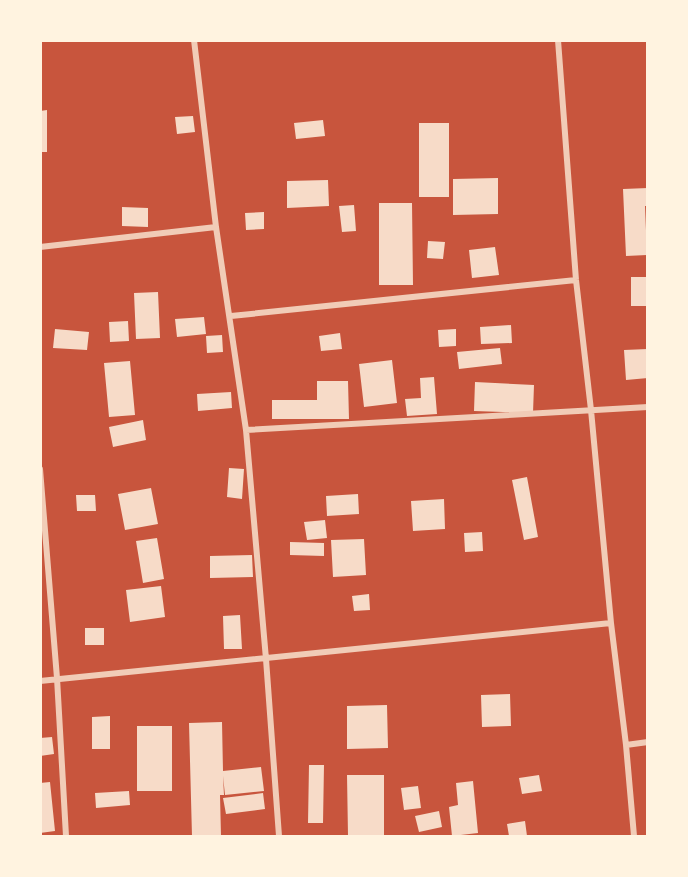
<svg xmlns="http://www.w3.org/2000/svg" width="688" height="877" viewBox="0 0 688 877" font-family="Signika,sans-serif">
<style>
.building{fill:#f7dbc8}
.lines{fill:none;stroke-linecap:round;stroke-linejoin:round}
.minor{stroke:#f1ccb7;stroke-width:6}
</style>
<rect width="100%" height="100%" fill="#c8553d"/>
<path class="building" d="M47,110V152H40V111Z
M193,116L195,132L177,134L175,117Z
M323,120L325,136L296,139L294,123Z
M419,123H449V197H419Z
M498,178V214L453,215V179Z
M328,180L329,206L287,208V181Z
M648,188V206H645L647,255L626,256L623,189Z
M379,203H412L413,285H379Z
M354,205L356,231L342,232L339,206Z
M122,207L148,208V227L122,226Z
M264,212V229L246,230L245,213Z
M428,241L445,242L443,259L427,258Z
M495,247L499,275L472,278L469,250Z
M631,277H648V306H631Z
M158,292L160,338L136,339L134,293Z
M204,317L206,334L177,337L175,319Z
M128,321L129,341L110,342L109,322Z
M511,325L512,343L481,344L480,327Z
M55,329L89,332L87,350L53,348Z
M456,329V346L439,347L438,330Z
M340,333L342,349L321,351L319,336Z
M222,335L223,352L207,353L206,336Z
M500,348L502,364L459,369L457,352Z
M648,349V378L626,380L624,350Z
M392,360L397,403L364,407L359,364Z
M130,361L135,415L109,417L104,363Z
M434,377L437,414L407,416L405,399L421,398L420,378Z
M317,381H348L349,419H272V400H317Z
M475,382L534,385L533,413L474,411Z
M231,392L232,408L198,411L197,394Z
M143,420L146,440L113,447L109,427Z
M229,468L244,469L242,499L227,497Z
M527,477L538,537L524,540L512,480Z
M151,488L158,524L125,530L118,494Z
M358,494L359,514L327,516L326,496Z
M76,495H95L96,511H77Z
M444,499L445,529L413,531L411,501Z
M325,520L327,538L307,540L304,522Z
M482,532L483,551L465,552L464,533Z
M157,538L164,579L143,583L136,541Z
M364,539L366,575L333,577L331,540Z
M290,542L324,543V556L290,555Z
M252,555L253,577L210,578V556Z
M161,586L165,617L130,622L126,590Z
M369,594L370,610L354,611L352,596Z
M240,615L242,649H224L223,616Z
M85,628H104V645H85Z
M510,694L511,726L482,727L481,695Z
M387,705L388,748L347,749V706Z
M110,716V749H92V717Z
M222,722L223,771L261,767L264,791L225,795L223,776L224,795H220L221,836H192L189,723Z
M137,726H172V791H137Z
M52,737L54,754L40,756V738Z
M309,765H324L323,823H308Z
M347,775H384V836H348Z
M539,775L542,791L522,794L519,778Z
M473,781L478,833L452,836L449,807L458,805L456,783Z
M50,782L55,831L40,833V783Z
M418,786L421,808L404,810L401,788Z
M129,791L130,805L96,808L95,793Z
M263,793L265,809L226,814L223,798Z
M439,811L442,827L419,832L415,816Z
M525,821L527,836H509L507,824Z"/>
<g class="lines">
<path class="minor" d="M194,40L216,227L246,430L266,659L279,836
M558,40L576,280L591,410L611,623L626,745L634,836
M40,247L216,227
M231,316L576,280
M246,430L648,407
M40,469L57,678L66,836
M40,681L611,623
M626,745L648,742"/>
</g>
<rect width="688" height="877" fill="none" stroke="#fff3e0" stroke-width="84"/>
</svg>
